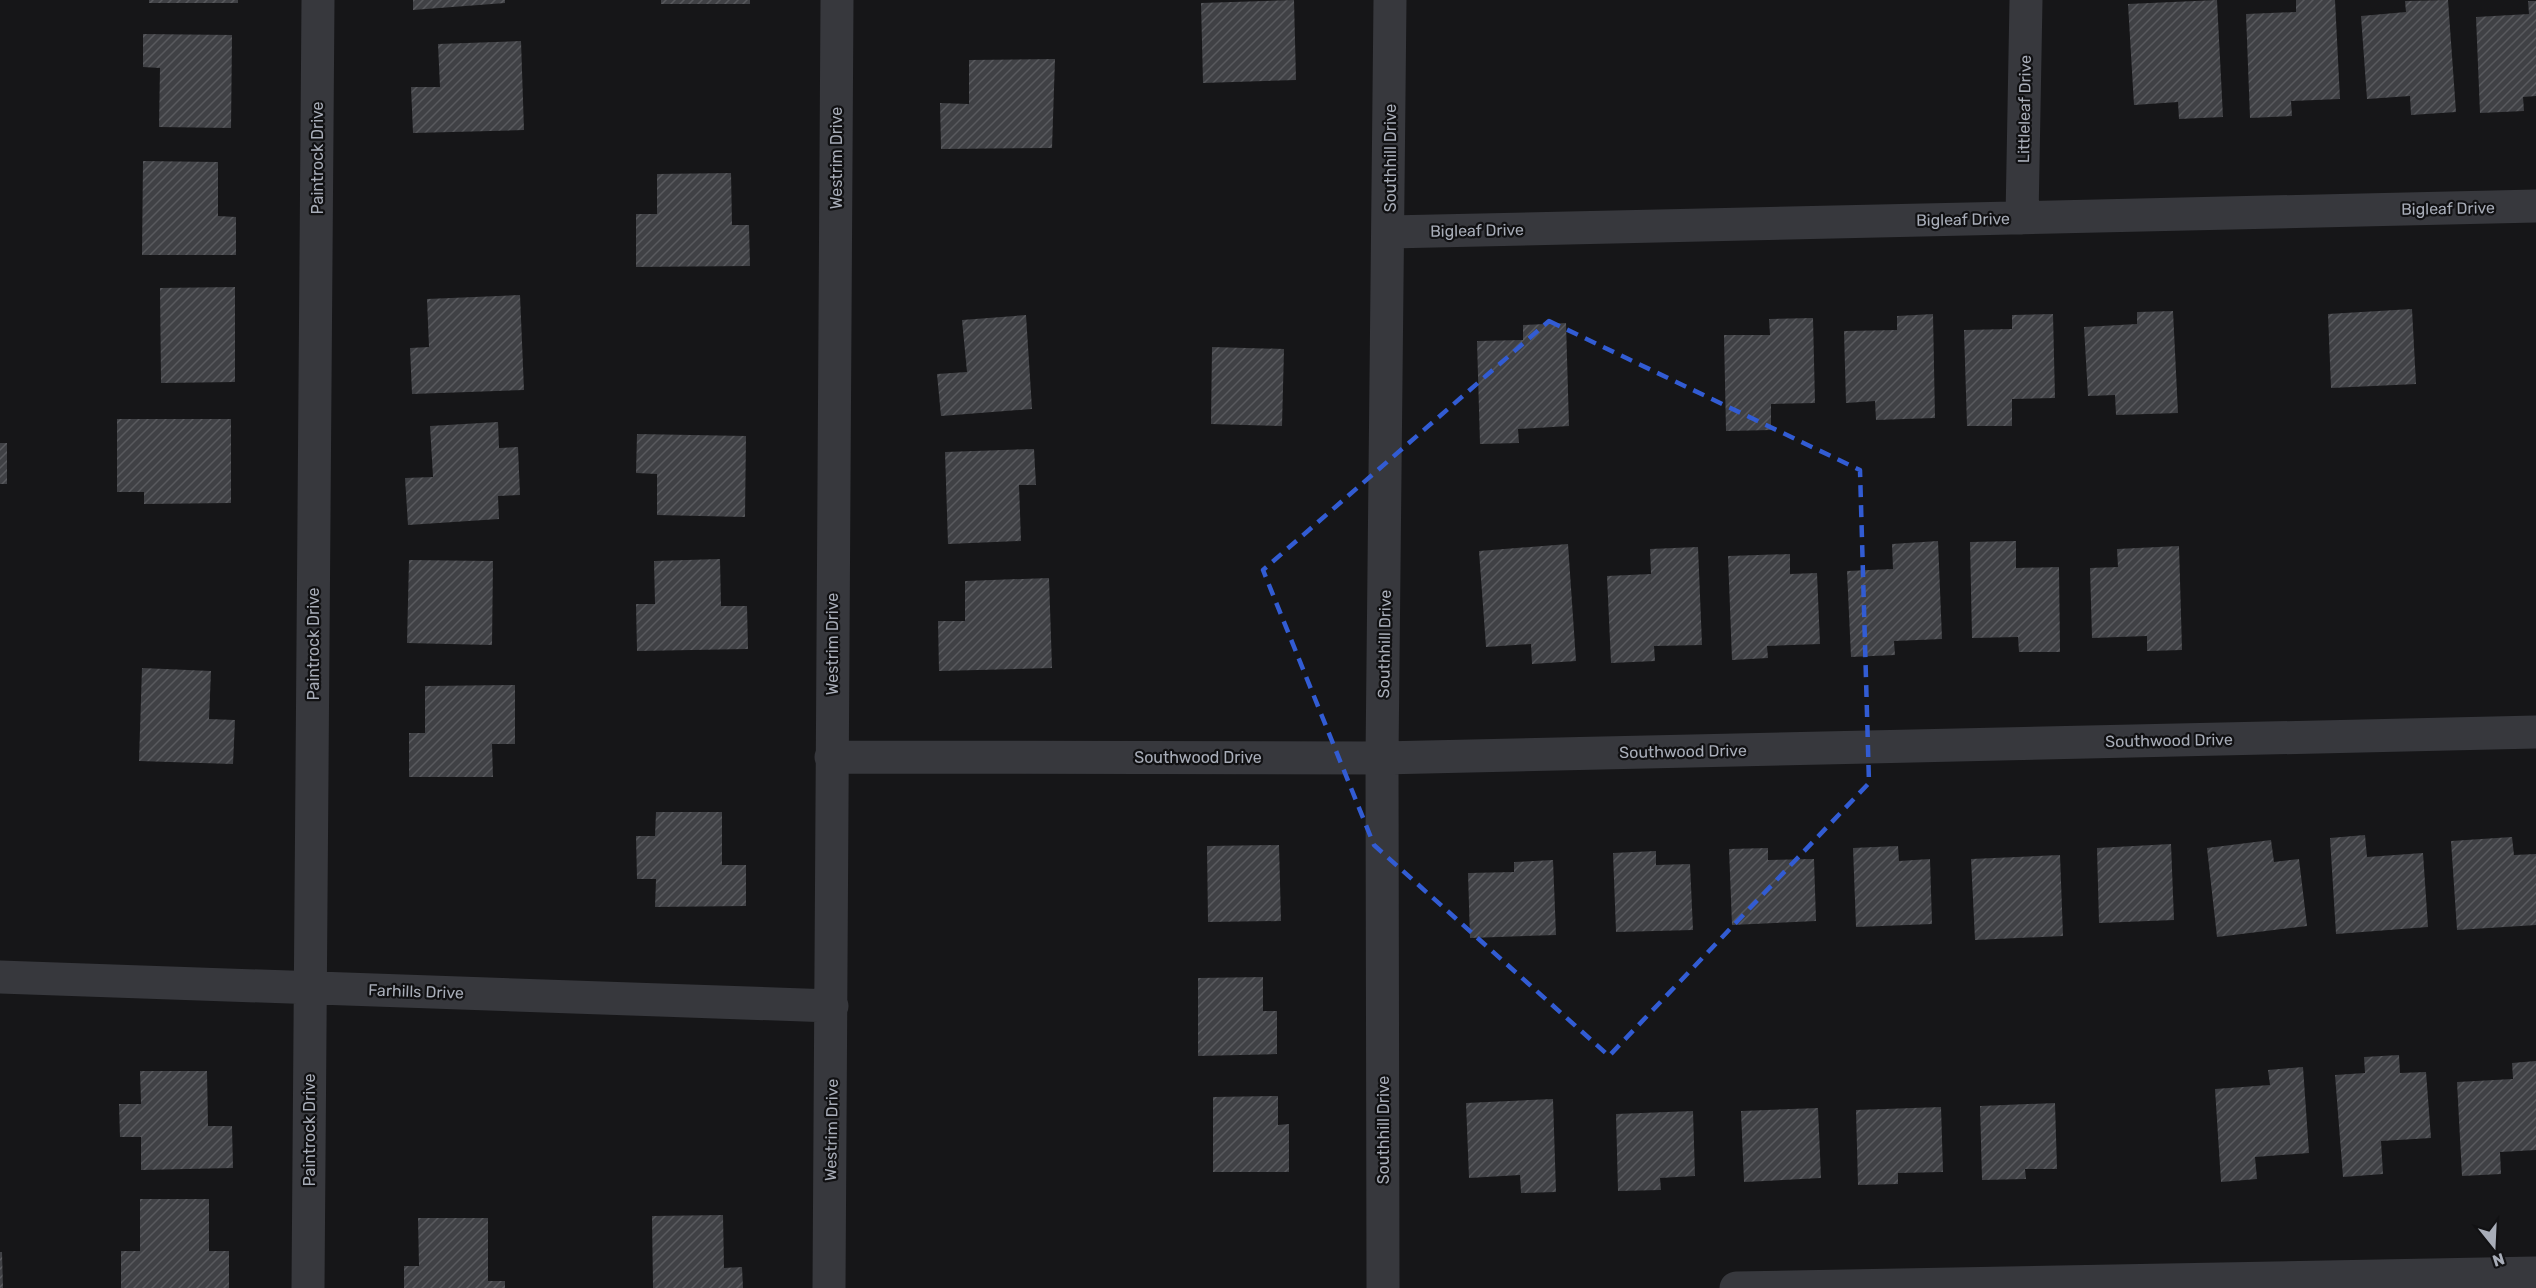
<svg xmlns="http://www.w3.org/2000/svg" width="2536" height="1288" viewBox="0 0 2536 1288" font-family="Rubik,sans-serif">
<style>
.building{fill:url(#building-hatch)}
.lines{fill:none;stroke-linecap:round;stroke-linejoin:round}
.street{stroke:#37383d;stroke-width:33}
.marked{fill:none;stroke:#325cd3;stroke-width:4.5;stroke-dasharray:12 8;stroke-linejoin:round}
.labels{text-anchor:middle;stroke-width:4.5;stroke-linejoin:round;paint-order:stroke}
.street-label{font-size:16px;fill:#a8adb8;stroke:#111113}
</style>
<defs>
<pattern id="building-hatch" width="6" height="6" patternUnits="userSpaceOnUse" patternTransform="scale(1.5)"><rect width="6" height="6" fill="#404145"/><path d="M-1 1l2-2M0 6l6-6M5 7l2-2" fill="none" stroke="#595a5e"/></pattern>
</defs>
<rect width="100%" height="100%" fill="#161618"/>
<path class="building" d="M149,0H238V3H149Z
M413,0H505V3L413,10Z
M661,0H750V4H661Z
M1294,0L1296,80L1203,83L1201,3Z
M2217,0L2223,117L2179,119L2178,102L2134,105L2128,4Z
M2296,0H2335L2340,99L2291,101L2292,116L2250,118L2246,14L2296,12Z
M2448,0L2456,112L2411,115L2410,96L2367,99L2361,16L2406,12L2405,1Z
M2528,1H2536V96L2523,97L2524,111L2480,113L2476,17L2529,14Z
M143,34L232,35L231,128L159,127L160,68L143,67Z
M521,41L524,130L413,133L411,87H440L438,44Z
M1055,59L1052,148L941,149L940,103L969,104V60Z
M143,161L218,162V216L236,217V255H142Z
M731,173L732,225H749L750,266L636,267V214H657V174Z
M235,287V382L161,383L160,288Z
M520,295L524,390L412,394L410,348L429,347L427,299Z
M2412,309L2416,384L2331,388L2328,314Z
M2173,311L2178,413L2116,415L2115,395L2088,396L2084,327L2137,324V312Z
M1933,314L1935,418L1876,420L1875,401L1846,403L1844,331L1897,330V316Z
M2053,314L2055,398L2012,399V426H1967L1964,330L2012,329V315Z
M1026,315L1032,409L941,416L937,374L967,372L962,320Z
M1813,318L1815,403L1771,404V430L1726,431L1724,335H1770L1769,319Z
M1566,323L1569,426L1518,429L1519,443L1480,444L1477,341L1523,340V325Z
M1212,347L1284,349L1282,426L1211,424Z
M117,419H231V503L144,504V492H117Z
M498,422L499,448L518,447L520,495L498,496L499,519L408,525L405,478L433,477L430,426Z
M637,434L746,436L745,517L657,515V474L636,473Z
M0,443H7V484H0Z
M1034,449L1036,485H1019L1021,541L948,544L945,452Z
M1938,541L1942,639L1894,641L1895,655L1851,657L1847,571L1893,569L1892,544Z
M2016,541V568L2059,567L2060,652H2019L2018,637L1972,638L1970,542Z
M1568,544L1576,661L1532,664L1531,644L1486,647L1479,551Z
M2179,546L2182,650L2147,651V636L2092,638L2090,568L2118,567L2117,549Z
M1698,547L1702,645L1654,646L1655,661L1611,663L1607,576L1651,574L1650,549Z
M1790,554V574L1817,573L1820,644L1767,646L1768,658L1732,660L1728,556Z
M720,559L721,606H747L748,649L637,651L636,604H655L654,561Z
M409,560L493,561L492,645L407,643Z
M1049,578L1052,668L939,671L938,621H965V581Z
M142,668L211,671L209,719L235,720L233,764L139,761Z
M515,685V744H492L493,777H409V733H425V686Z
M656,812H722V865H746V906L655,907L656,879H637L636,836H655Z
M2365,835L2367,857L2423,853L2428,927L2336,934L2330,838Z
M2512,837L2514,855L2536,854V925L2457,930L2451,841Z
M2271,840L2274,862L2299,859L2307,926L2217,937L2207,848Z
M2171,844L2174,920L2099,923L2097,848Z
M1279,845L1281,921L1208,922L1207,846Z
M1898,846L1899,861L1930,859L1932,924L1856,927L1853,848Z
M1768,848V860L1814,859L1816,921L1732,925L1729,849Z
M1656,851V865L1690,864L1693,930L1616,932L1613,853Z
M2060,855L2063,936L1975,940L1971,859Z
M1553,860L1556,935L1470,938L1468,873L1514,872V862Z
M1263,977V1011H1277V1054L1198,1056V978Z
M2399,1055L2400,1073L2426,1072L2431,1138L2381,1141L2383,1174L2343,1177L2335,1075L2365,1073L2364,1057Z
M2536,1061V1150L2500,1152L2501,1174L2462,1176L2457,1082L2513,1079L2512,1063Z
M2303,1067L2309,1153L2255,1157L2257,1179L2221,1182L2215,1089L2270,1085L2268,1070Z
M140,1071H207L208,1126H232L233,1168L141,1170V1137H120L119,1104H141Z
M1278,1096V1125L1289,1124V1172H1213V1097Z
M1553,1099L1556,1192L1521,1193L1520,1175L1469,1178L1466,1103Z
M2055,1103L2057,1169H2025L2026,1179L1982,1180L1980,1106Z
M1941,1107L1943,1172L1898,1173V1184L1858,1185L1856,1110Z
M1818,1108L1821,1178L1744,1182L1741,1111Z
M1693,1111L1695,1176L1660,1178L1661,1190L1618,1191L1616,1114Z
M140,1199H209V1251H229V1288H121V1251H140Z
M723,1215L724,1268L742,1267L743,1288H653L652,1216Z
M418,1218H488V1281H505V1288H404V1266H419Z
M0,1252H2L3,1288H0Z"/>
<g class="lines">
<path class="street" d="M2022,218L2026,0
M1389,232L2536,206
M831,757L1382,758L2536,732
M0,977L832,1006
M308,1288L318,0
M829,1288L837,0
M1383,1288L1382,758L1390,0
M1736,1288L2536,1273"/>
</g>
<path class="marked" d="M1549,321L1860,470L1869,783L1609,1056L1374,845L1263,570Z"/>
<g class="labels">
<g class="street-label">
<text transform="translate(2024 109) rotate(-89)" y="6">Littleleaf Drive</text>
<text transform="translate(317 158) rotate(-90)" y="6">Paintrock Drive</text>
<text transform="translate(836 158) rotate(-90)" y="6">Westrim Drive</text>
<text transform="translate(1390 158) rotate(-90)" y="6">Southhill Drive</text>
<text transform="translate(2448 208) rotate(-1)" y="6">Bigleaf Drive</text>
<text transform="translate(1963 219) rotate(-1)" y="6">Bigleaf Drive</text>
<text transform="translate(1477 230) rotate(-1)" y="6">Bigleaf Drive</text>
<text transform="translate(313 644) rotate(-90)" y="6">Paintrock Drive</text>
<text transform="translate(832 644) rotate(-90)" y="6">Westrim Drive</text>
<text transform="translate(1384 644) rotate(-89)" y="6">Southhill Drive</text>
<text transform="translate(2169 740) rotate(-1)" y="6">Southwood Drive</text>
<text transform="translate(1683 751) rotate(-1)" y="6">Southwood Drive</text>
<text x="1198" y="763">Southwood Drive</text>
<text transform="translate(416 991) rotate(2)" y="6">Farhills Drive</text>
<text transform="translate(309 1130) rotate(-90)" y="6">Paintrock Drive</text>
<text transform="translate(831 1130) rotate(-89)" y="6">Westrim Drive</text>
<text transform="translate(1383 1130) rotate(-90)" y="6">Southhill Drive</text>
</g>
</g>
<g transform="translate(2494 1246) rotate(162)" stroke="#111113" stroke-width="4.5" paint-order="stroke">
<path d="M0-4.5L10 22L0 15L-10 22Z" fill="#a8adb8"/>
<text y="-9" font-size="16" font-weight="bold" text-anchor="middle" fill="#a8adb8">N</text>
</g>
</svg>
